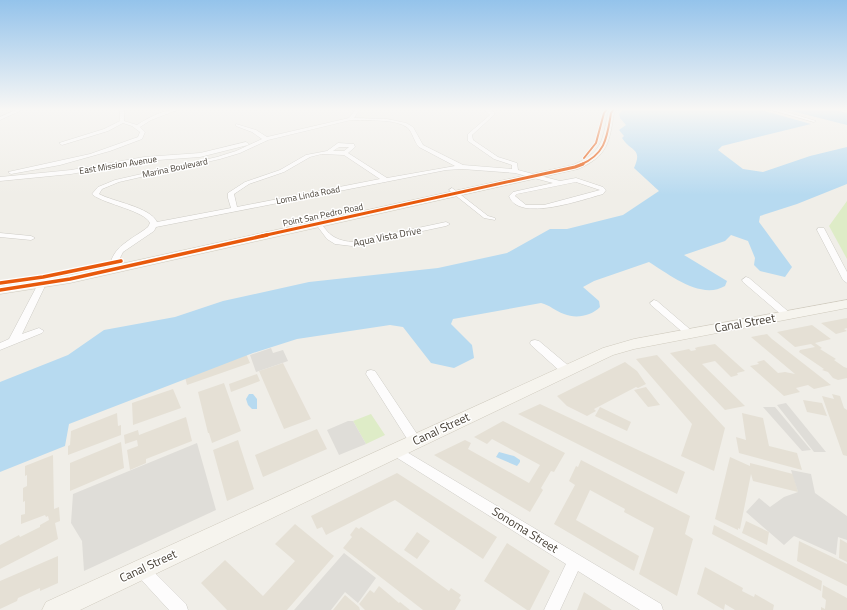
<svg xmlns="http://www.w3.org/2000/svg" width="847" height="610" viewBox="0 0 847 610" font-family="'Titillium Web',sans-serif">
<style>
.residential{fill:#e5e0d5}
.green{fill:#deecc7}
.parking{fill:#dfddd8}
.water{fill:#b7daf0}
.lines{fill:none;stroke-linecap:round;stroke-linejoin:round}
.street-casing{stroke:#ceccc6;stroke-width:1}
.secondary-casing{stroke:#d0cbbf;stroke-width:1}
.street{fill:#fdfcfc;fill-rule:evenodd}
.secondary{fill:#f6f4ee;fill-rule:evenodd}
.cycleway-far2-casing{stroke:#fff;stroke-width:3.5}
.cycleway-far1-casing{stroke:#fff;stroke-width:5}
.cycleway-casing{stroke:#fff;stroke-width:6}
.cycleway-far2{stroke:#e8590c;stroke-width:2}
.cycleway-far1{stroke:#e8590c;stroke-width:3}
.cycleway{stroke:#e8590c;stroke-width:3.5}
.labels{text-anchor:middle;stroke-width:3;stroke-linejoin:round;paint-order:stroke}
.far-street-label{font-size:9px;fill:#463f35;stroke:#fff}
.street-label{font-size:10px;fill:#463f35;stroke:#fff}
.near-street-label{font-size:12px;fill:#463f35;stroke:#fff}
</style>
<rect width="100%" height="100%" fill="#f0eee8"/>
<path class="residential" d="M847,318V328L844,329L847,331L836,334L821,323Z
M812,325L831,339L815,343L822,348L820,349L836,359L834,360L844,367L847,368V378L838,380L833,378L828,372L822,370L824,369L799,352L800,350L815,347L811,344L795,347L777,332Z
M767,334L772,339L831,385L814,389L808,385L796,388L800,392L784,396L750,366L759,364L757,362L764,360L778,373L785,372L795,374L751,337Z
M715,344L745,371L737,373L738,375L731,377L715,361L702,364L745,406L725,410L670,353L689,349L691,351L696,350L695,348L698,347Z
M244,349L250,363L187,385L183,369Z
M657,355L725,428L714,471L681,456L692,424L636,359Z
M625,362L637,371L646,384L638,388L636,387L594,409L596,411L587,416L567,406L557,396Z
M283,363L311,419L284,429L259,371Z
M257,374L260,381L231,392L229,384Z
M224,383L241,431L212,443L209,433H208L198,392Z
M646,387L660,405L648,407L634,390Z
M173,389L181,408L133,425L132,403Z
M832,394L840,396L844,408L847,410V456L843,455L822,396L834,399Z
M803,400L822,403L827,416L807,412Z
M540,404L685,472L677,494L518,414Z
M600,407L631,422L627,431L595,416Z
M117,413L118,426L121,425V435L68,455V446L70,445L71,431Z
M742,413L763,418L769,446L797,453L802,470L739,453L736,437L746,440Z
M186,417L192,441L146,459V463L130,470L127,450L138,446L137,440L125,444L124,435L138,430L139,435Z
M503,421L565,453L554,472L551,471L541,488L543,490L530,512L434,455L465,440L471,443L468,449L529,483L540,465L492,439L487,444L474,437Z
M317,429L327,449L263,477L255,455Z
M238,440L254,489L227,501L213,450Z
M121,442L124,468L70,491V463Z
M53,455L54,509L59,507L60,521L55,523L58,539L0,569V545L19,535L20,537L40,527V525L49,520L48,516L46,517L45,515L21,524V515L25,514V501L23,502V488L27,486V475L25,476V466Z
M730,457L750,466V463L793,474L798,492L753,481L751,474L740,529L738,528V530L715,519Z
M581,460L690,516L685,534L693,539L677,596L639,574L654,528L624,512L625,509L590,490L576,520L639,556L634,571L554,524L575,485L569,481L576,466L578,467Z
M397,473L497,537L483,559L395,500L326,535L322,527L317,529L311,516Z
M746,521L769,532L767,545L742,533Z
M295,524L334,556L287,610H227L201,583L225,560L263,596L295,561L275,544Z
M714,525L822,581L821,591L712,534Z
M356,527L359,529L361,527L449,591L451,588L461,595L459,598L461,600L455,610H423L343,548L352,537L350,535Z
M417,532L430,541L417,559L404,550Z
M840,539L847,543V562L839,558Z
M799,541L847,564V586L797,561Z
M507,543L550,571L530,610H527L484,581Z
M58,556V583L40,591V588L18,598L17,601L0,609V581Z
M705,567L743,588L742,591L754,597L755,594L774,605L773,610H735L725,604L724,610L697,594Z
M823,585L847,598V610H821V607L825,609L826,600L822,597Z
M379,586L399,603L400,602L410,610H365L359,604L370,590L374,593Z
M584,592L612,610H577Z
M345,595L359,607L360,610H333Z"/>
<path class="green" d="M847,201V259L829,226Z
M371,414L385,435L366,444L353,421Z"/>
<path class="parking" d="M271,348L273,353L283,350L288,361L256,372L250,355Z
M786,403L826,452H814L777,405Z
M763,407H775L811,450L802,451Z
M348,421H353L366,444L339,455L327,430Z
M197,443L216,510L84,571L82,541L71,523L73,494Z
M791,470L811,474L815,493L847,516V540L838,537L836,555L794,536L784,545L746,512L759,498L770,507L784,497L798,492Z
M344,553L376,578L358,603L345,592L331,610H294Z"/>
<path class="water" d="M624,109H758L811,124L722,146L718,150L743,169L763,172L810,156L847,147V184L797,204L760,216L759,222L792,267L785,277L760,271L754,265L755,258L748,241L731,235L725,241L684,255L727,281L725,286C701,300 670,275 649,262L594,281L583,287L599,301L600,307C591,316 576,319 564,314C555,311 550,305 541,303L453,319L451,324L472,345L474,358L454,368L431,363L403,327L390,325L297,339L253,353L69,424L65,446L0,472V382L68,355L104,330L175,317L223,301L309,282L438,268L507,253L550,229H567L623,215L659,191L634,168C643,148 631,152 622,138L624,136L619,130L626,125L620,118L619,114Z
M784,109H832L847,113V125Z
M249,394H253L257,399V409H252L248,405L246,399Z
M499,452L514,456L520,460V462L517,466L496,457Z"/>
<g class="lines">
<defs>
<path id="street" d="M18,109H24L0,120V117Z
M120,109H124V121L137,125C149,117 165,109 180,109L151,120L140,127L145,132L142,139L110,151L60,165L11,174L8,172L90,154L138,137L140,132L132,126L123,123L108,131L62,145L59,143L104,129L120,121Z
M356,109H360L354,118L387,119L406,123L413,127L423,145L463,165L512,169V165L494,159L468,141V134L490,115L483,109H488L494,112V115L472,135L473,140L498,157L517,163L518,170L560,181L576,178L603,187L606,190L603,194C584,199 518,223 509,196L513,192L553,183L515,173L462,169L446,170L156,227L154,231L123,252L118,262L117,271H114L110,269C110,247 133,239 148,227L150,223C145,211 105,204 93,195L92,194L98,187L115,180L217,157L236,151L262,139L252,132L236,126V124L256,130L267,137L349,118ZM351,120C366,121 396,118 408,128C413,133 414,142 419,147L455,166L387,178L348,153L355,147L354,144L338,143L327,151L306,155L280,170L245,182L228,193V198L231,208L157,222C150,207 114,202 99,194L102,189L119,182L220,159L240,153L268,140ZM339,147H349L344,151H333ZM322,154L344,155L380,179L237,207L234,194L249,184L284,172L310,157ZM576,182L600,190L544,205H526L515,196L517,194Z
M768,109H776L816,121L814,122Z
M246,142L249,144L248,145L200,157L144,161L71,174L0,181V177L71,170L144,157L200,153Z
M452,188L488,216L495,218V220L484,218L450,191L449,190Z
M315,217L317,218C328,233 332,240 352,242L446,222L450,224L446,226L352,246L335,244L327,239L312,219Z
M818,228H824L825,230L847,272V283L843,280L817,230Z
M0,233L31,236L35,238L31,240L0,237Z
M746,277L749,278L790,313L792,315L790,317H784L743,282L742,280Z
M42,281L46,284L22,334L39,328L44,331L42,333L0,350V343L9,339L38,284Z
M654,300L657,301L692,331L694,333L692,335H686L651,305L650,303Z
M535,340L539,341L570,367L571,370L570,373H562L531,345L530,343L531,341Z
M371,370L375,371L419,437L421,441L419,445L415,446L411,445L366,374L367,371Z
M395,445L661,604L663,610H640L578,571L560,610H544L566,564L391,454L389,450L391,446Z
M141,561L146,564L186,604L188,610H169L136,574L133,569L136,564Z"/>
<path id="secondary" d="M611,109H617L614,113C609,143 608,156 578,169L70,283L0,294V286L70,275L573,165C602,152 602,143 608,113Z
M847,300V308L634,349L613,355L80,610H42L46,602L603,348L634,339Z"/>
</defs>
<use href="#street" class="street-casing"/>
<use href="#secondary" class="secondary-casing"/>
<use href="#street" class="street"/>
<use href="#secondary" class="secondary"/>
<defs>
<path id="cycleway-far2" d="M584,158L596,143L604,113L607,109
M580,165C606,154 607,137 611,113L614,109"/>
<path id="cycleway-far1" d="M262,236L575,167L583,164"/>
<path id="cycleway" d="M0,283L43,277L121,261
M0,290L70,279L267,235"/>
</defs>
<use href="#cycleway-far2" class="cycleway-far2-casing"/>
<use href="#cycleway-far1" class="cycleway-far1-casing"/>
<use href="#cycleway" class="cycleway-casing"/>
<use href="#cycleway-far2" class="cycleway-far2"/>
<use href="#cycleway-far1" class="cycleway-far1"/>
<use href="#cycleway" class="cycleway"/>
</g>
<linearGradient id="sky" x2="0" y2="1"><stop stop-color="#94c3eb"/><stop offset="0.56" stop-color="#f8f7f5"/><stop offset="1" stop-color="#f8f7f5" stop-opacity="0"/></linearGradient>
<rect width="847" height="195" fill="url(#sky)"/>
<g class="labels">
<g class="far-street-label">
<text transform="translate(118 165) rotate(-9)" y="3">East Mission Avenue</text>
<text transform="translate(175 168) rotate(-12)" y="3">Marina Boulevard</text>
<text transform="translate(308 195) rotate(-11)" y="3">Loma Linda Road</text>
<text transform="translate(323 215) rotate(-12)" y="3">Point San Pedro Road</text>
</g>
<g class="street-label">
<text transform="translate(387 236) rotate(-11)" y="4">Aqua Vista Drive</text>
</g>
<g class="near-street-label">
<text transform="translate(745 323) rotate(-10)" y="4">Canal Street</text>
<text transform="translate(441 429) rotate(-25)" y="4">Canal Street</text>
<text transform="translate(525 530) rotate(32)" y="4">Sonoma Street</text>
<text transform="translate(148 566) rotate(-25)" y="4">Canal Street</text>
</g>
</g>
</svg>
